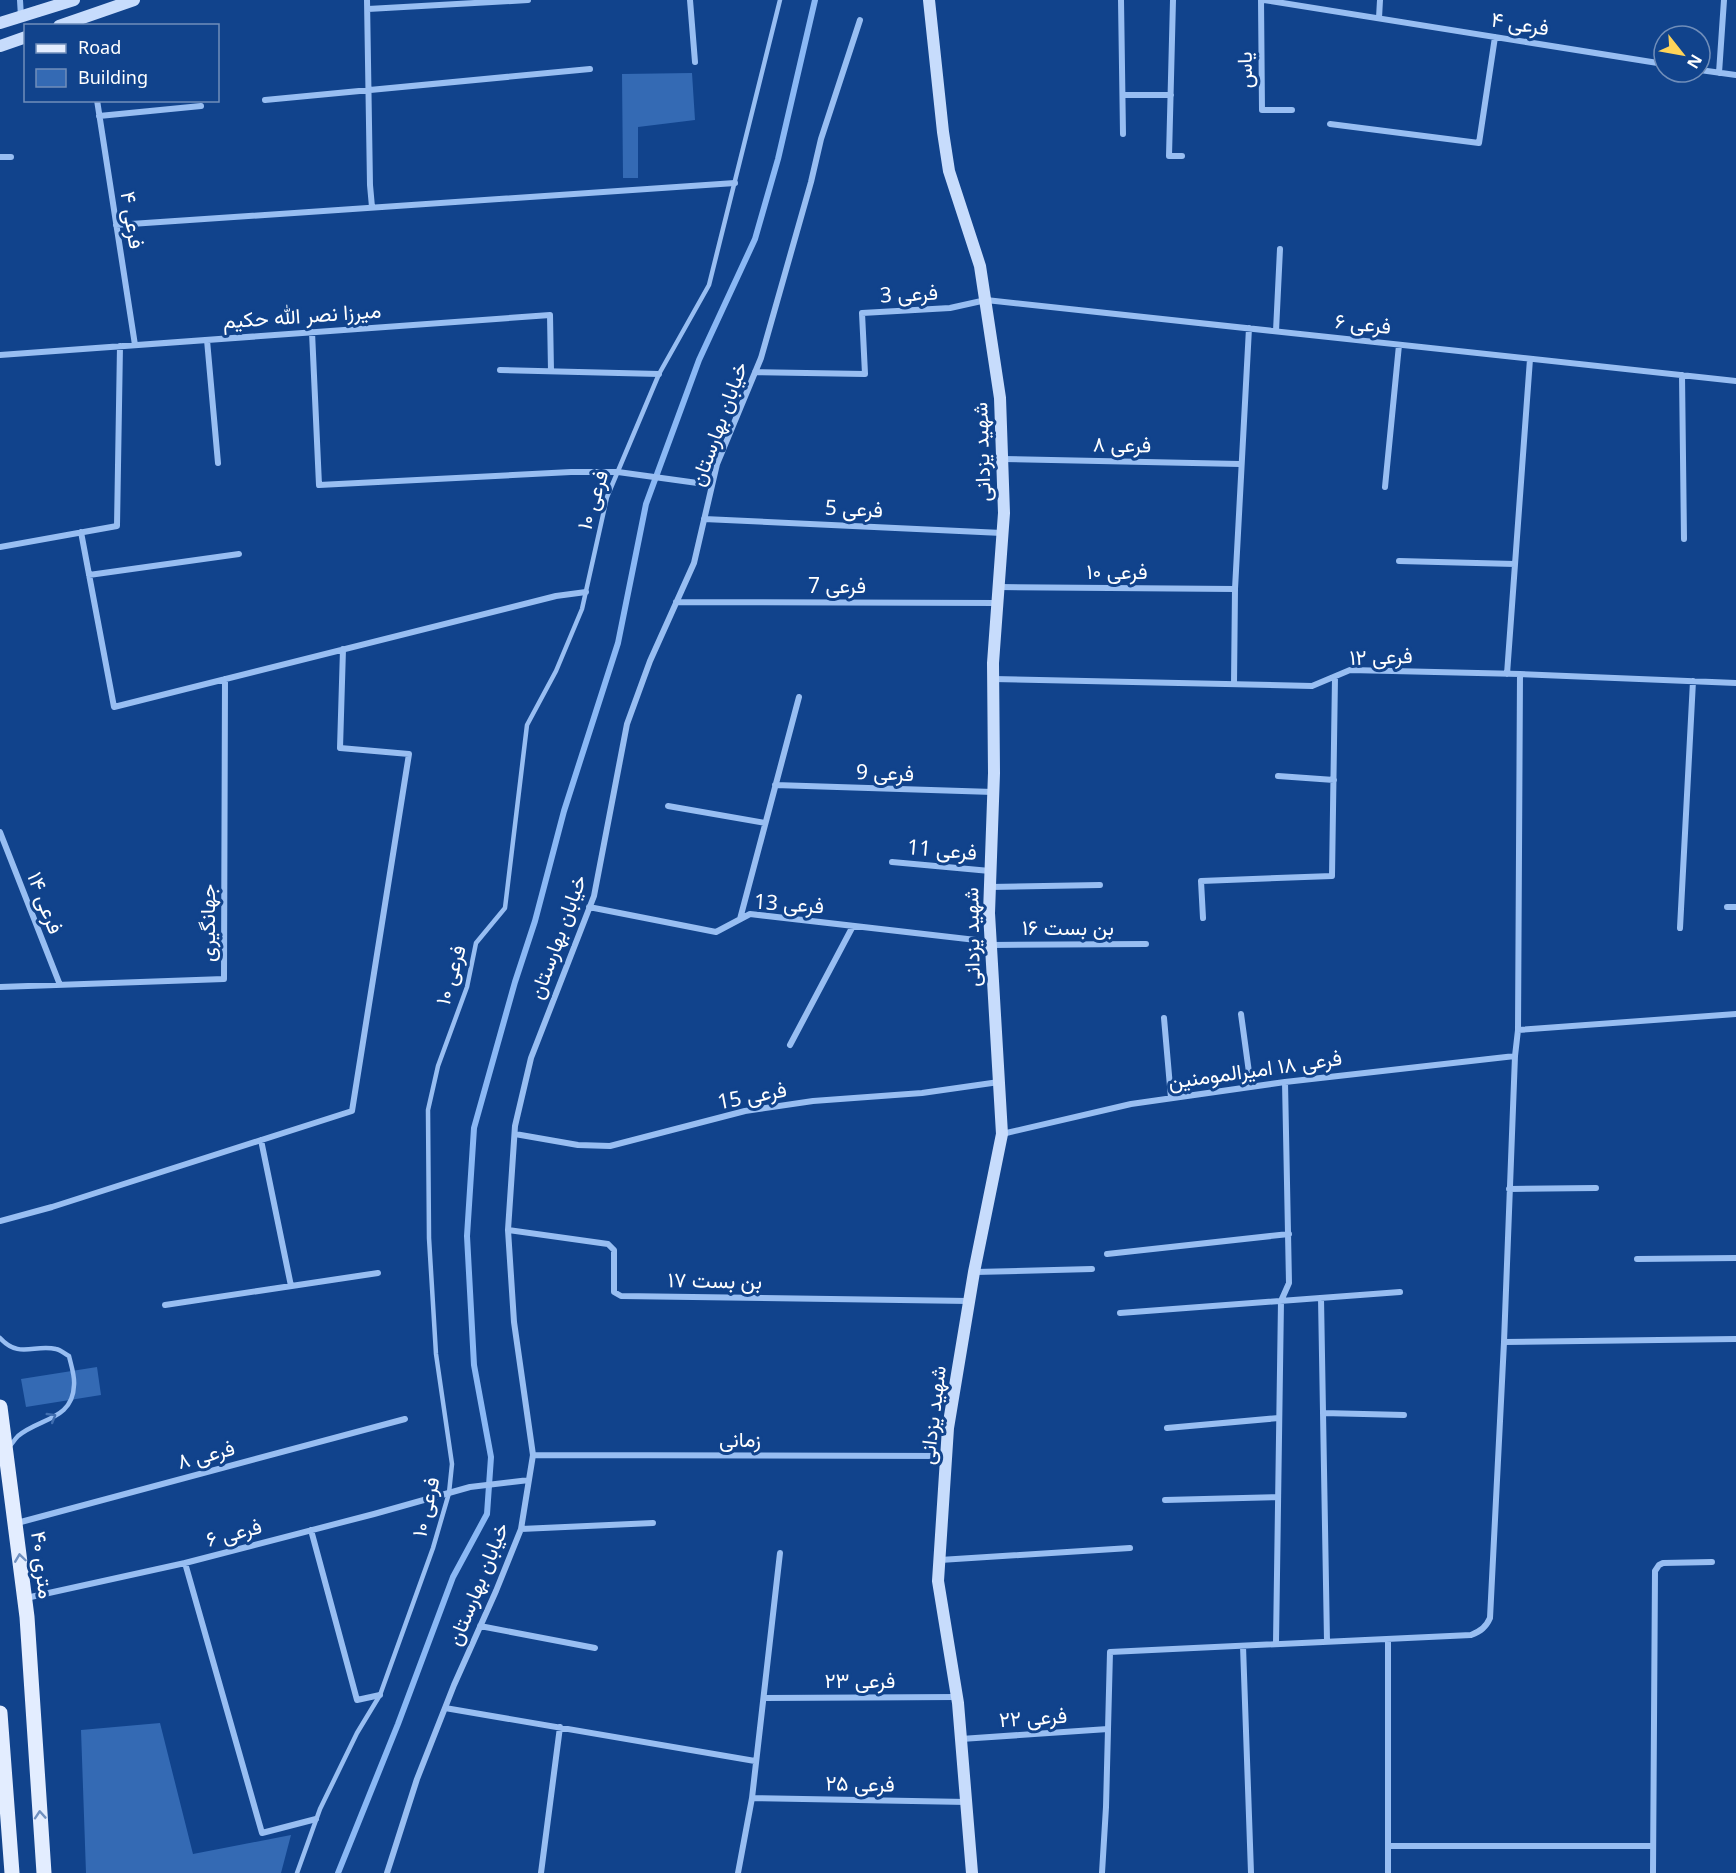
<svg xmlns="http://www.w3.org/2000/svg" width="1736" height="1873" viewBox="0 0 1736 1873" font-family="'Noto Sans',Vazirmatn,sans-serif">
<style>
.lines{fill:none;stroke-linecap:round;stroke-linejoin:round}
.stream{stroke:#8ab8f5;stroke-width:6}
.building{fill:#346ab4}
.lane{stroke:#98bef2;stroke-width:4.5}
.street{stroke:#98bef2;stroke-width:6}
.secondary{stroke:#c7dcfc;stroke-width:12}
.primary{stroke:#e3edff;stroke-width:15}
.oneway{stroke:#406eb0}
.oneway2{stroke:#6f90c0}
.labels{text-anchor:middle;stroke-width:6;stroke-linejoin:round;paint-order:stroke}
.street-label{font-size:21px;fill:#fff;stroke:#11438c}
</style>
<rect width="100%" height="100%" fill="#11438c"/>
<g class="lines">
<path class="stream" d="M338,1873L398,1724L453,1577L487,1514L491,1457L474,1365L467,1236L474,1128L515,982L535,921L564,811L618,643L646,504L699,360L755,239L778,159L815,0"/>
</g>
<path class="building" d="M692,73L695,120L638,127V178H623L622,74Z
M97,1367L101,1395L26,1407L21,1379Z
M160,1723L193,1854L291,1835L281,1873H86L81,1730Z"/>
<g class="lines">
<path class="lane" d="M0,1338C19,1359 34,1344 56,1349C61,1350 65,1354 69,1356C71,1365 75,1376 74,1385C73,1420 39,1418 18,1436C15,1439 12,1444 9,1447
M297,1873L320,1809L357,1733L380,1695L433,1548L449,1493L452,1464L436,1354L429,1238L428,1110L438,1066L467,987L476,943L505,908L527,725L556,671L582,609L607,497L659,374L709,285L780,0"/>
<path class="street" d="M20,0L21,17
M367,0L370,185L372,207
M690,0L695,62
M1121,0L1123,134
M1173,0L1169,156H1182
M1261,0L1262,110H1292
M1264,0L1664,64
M368,9L528,0
M1379,18L1380,0
M1700,70L1736,75
M1719,73L1724,0
M1123,95H1171
M97,100L135,345
M265,100L590,69
M99,116L201,106
M1330,124L1479,143L1495,37
M0,157H11
M116,225L735,183
M1276,331L1280,249
M312,332L319,485L571,472H618L712,485
M207,340L218,463
M0,355L550,315L551,371
M500,370L659,374
M755,372L865,374L862,313L950,308L986,300L1736,381
M1682,375L1684,539
M1002,459L1240,464
M1385,487L1399,345
M704,519L1002,533
M81,532L114,707L556,596L586,592
M0,547L117,526L120,346
M1399,561L1515,564
M89,575L239,554
M999,587L1235,589
M676,602L997,603
M1507,674L1530,359
M993,679L1312,686L1350,670L1520,674L1736,683
M1234,684L1235,589L1249,328
M1278,776L1334,780
M775,785L993,792
M668,806L765,823
M0,832L60,985
M892,862L990,871
M990,887L1100,885
M589,907L716,932L750,914L976,940L990,945L1146,944
M1727,907H1736
M1203,918L1201,881L1332,876L1335,677
M740,919L799,697
M1680,928L1693,681
M0,987L224,979L225,679
M1241,1014L1251,1087
M1164,1018L1171,1098
M1518,1030L1736,1014
M790,1045L853,926
M515,1134L578,1145L610,1146L745,1111L813,1101L922,1093L999,1082
M1002,1134L1131,1104L1285,1082L1515,1056
M261,1140L291,1286
M1509,1189L1596,1188
M0,1221L52,1207L352,1111L409,754L340,748L343,649
M508,1230L608,1244L614,1250V1292L621,1296L969,1301
M1107,1254L1289,1234
M1637,1259L1736,1258
M975,1272L1092,1269
M1321,1298L1327,1641
M165,1305L378,1273
M1120,1313L1400,1292
M1504,1342L1736,1339
M1323,1413L1404,1415
M1167,1428L1279,1418
M533,1455L946,1456
M1165,1500L1278,1497
M17,1523L405,1419
M521,1529L653,1523
M311,1530L357,1700L380,1695
M940,1560L1130,1548
M185,1563L262,1833L316,1819
M26,1598L185,1563L374,1514L470,1487L529,1480
M480,1626L595,1648
M1388,1640V1873
M1276,1643L1281,1301L1289,1283L1285,1082
M1243,1646L1251,1873
M764,1698L957,1697
M445,1708L755,1761
M961,1739L1108,1729
M752,1798L967,1802
M1388,1846H1652
M387,1873L417,1779L454,1685L496,1591L521,1529L533,1455L514,1322L508,1230L515,1126L531,1058L594,896L627,724L650,661L694,563L717,464L761,358L811,182L821,139L860,20
M541,1873L560,1727
M738,1873L752,1798L780,1553
M1102,1873L1106,1807L1110,1652L1471,1635C1481,1631 1486,1627 1490,1618L1504,1342L1515,1056L1518,1030L1520,674
M1653,1873L1655,1571L1659,1565L1663,1563L1712,1562"/>
<path class="secondary" d="M929,0L943,132L949,171L980,266L1000,398L1004,513L993,663L994,773L989,913L1002,1134L974,1272L948,1428L938,1581L958,1703L972,1873
M0,23L74,0
M59,26L134,0
M0,46L26,37"/>
<path class="primary" d="M0,1407L27,1617L44,1873
M0,1713L12,1873"/>
</g>
<defs><path id="oneway-chevron" d="M-2-3.5L2.5 0L-2 3.5" fill="none" stroke-width="1.6" stroke-linecap="round" stroke-linejoin="round" transform="scale(1.5)"/></defs>
<use class="oneway" href="#oneway-chevron" transform="translate(52 1417) rotate(-31)"/>
<g class="oneway2">
<use href="#oneway-chevron" transform="translate(20 1558) rotate(-98)"/>
<use href="#oneway-chevron" transform="translate(40 1815) rotate(-94)"/>
</g>
<g class="labels">
<g class="street-label">
<text transform="translate(1520 24) rotate(9)" y="7">فرعی ۴</text>
<text transform="translate(1245 70) rotate(-91)" y="7">یاس</text>
<text transform="translate(132 220) rotate(81)" y="7">فرعی ۴</text>
<text transform="translate(909 294) rotate(-3)" y="7">فرعی 3</text>
<text transform="translate(302 316) rotate(-4)" y="7">میرزا نصر الله حکیم</text>
<text transform="translate(1363 324) rotate(6)" y="7">فرعی ۶</text>
<text transform="translate(719 424) rotate(-70)" y="7">خیابان بهارستان</text>
<text transform="translate(1122 445) rotate(1)" y="7">فرعی ۸</text>
<text transform="translate(982 452) rotate(-92)" y="7">شهید یزدانی</text>
<text transform="translate(593 500) rotate(-73)" y="7">فرعی ۱۰</text>
<text transform="translate(854 509) rotate(3)" y="7">فرعی 5</text>
<text x="1117" y="579">فرعی ۱۰</text>
<text x="837" y="593">فرعی 7</text>
<text transform="translate(1381 657) rotate(-2)" y="7">فرعی ۱۲</text>
<text transform="translate(885 773) rotate(2)" y="7">فرعی 9</text>
<text transform="translate(942 850) rotate(5)" y="7">فرعی 11</text>
<text transform="translate(45 903) rotate(69)" y="7">فرعی ۱۴</text>
<text transform="translate(789 904) rotate(4)" y="7">فرعی 13</text>
<text transform="translate(208 923) rotate(-90)" y="7">جهانگیری</text>
<text x="1068" y="935">بن بست ۱۶</text>
<text transform="translate(558 937) rotate(-70)" y="7">خیابان بهارستان</text>
<text transform="translate(972 937) rotate(-91)" y="7">شهید یزدانی</text>
<text transform="translate(451 975) rotate(-74)" y="7">فرعی ۱۰</text>
<text transform="translate(1255 1070) rotate(-8)" y="7">فرعی ۱۸ امیرالمومنین</text>
<text transform="translate(752 1096) rotate(-11)" y="7">فرعی 15</text>
<text transform="translate(715 1281) rotate(1)" y="7">بن بست ۱۷</text>
<text transform="translate(933 1415) rotate(-83)" y="7">شهید یزدانی</text>
<text x="740" y="1447">زمانی</text>
<text transform="translate(206 1455) rotate(-15)" y="7">فرعی ۸</text>
<text transform="translate(426 1507) rotate(-77)" y="7">فرعی ۱۰</text>
<text transform="translate(234 1533) rotate(-15)" y="7">فرعی ۶</text>
<text transform="translate(42 1565) rotate(83)" y="7">۴۰ متری</text>
<text transform="translate(478 1584) rotate(-68)" y="7">خیابان بهارستان</text>
<text x="860" y="1688">فرعی ۲۳</text>
<text transform="translate(1033 1718) rotate(-4)" y="7">فرعی ۲۲</text>
<text transform="translate(860 1784) rotate(1)" y="7">فرعی ۲۵</text>
</g>
</g>
<rect x="24" y="24" width="195" height="78" fill="#11438c" stroke="#708eba" stroke-width="1.5"/>
<rect x="36" y="44" width="30" height="9" fill="#e3edff" stroke="#708eba" stroke-width="1.5"/>
<text x="78" y="54" font-size="18" fill="#ffffff">Road</text>
<rect x="36" y="69" width="30" height="18" fill="#346ab4" stroke="#708eba" stroke-width="1.5"/>
<text x="78" y="84" font-size="18" fill="#ffffff">Building</text>
<g transform="translate(1682 54) rotate(121)"><circle r="28" fill="#11438c" stroke="#708eba" stroke-width="1.5"/>
<path d="M0-4.5L10 22L0 15L-10 22Z" fill="#ffd459"/>
<text y="-9" font-size="16" font-weight="bold" text-anchor="middle" fill="#ffffff">N</text>
</g>
</svg>
